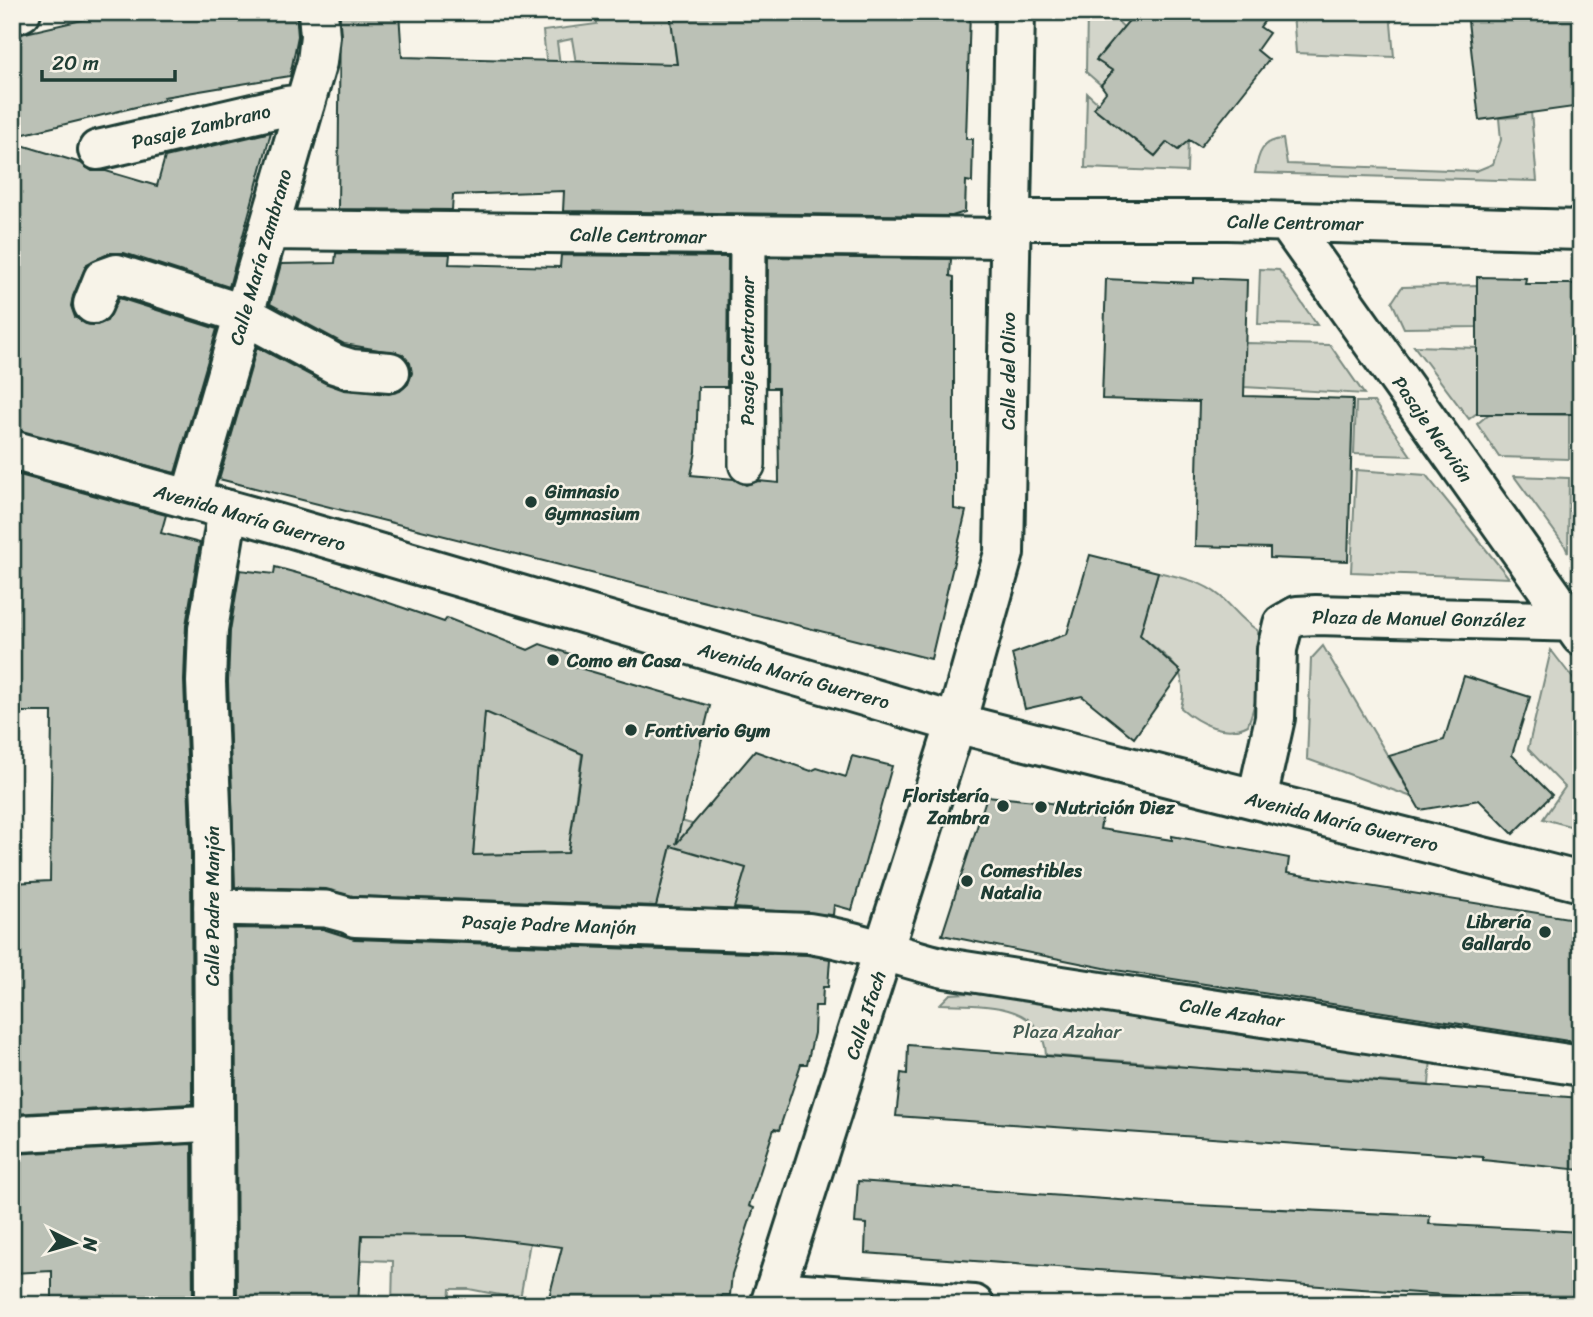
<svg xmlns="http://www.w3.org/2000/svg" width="1593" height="1317" viewBox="0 0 1593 1317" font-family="Sriracha,sans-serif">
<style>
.green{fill:#d3d5ca;stroke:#79897f;stroke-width:2;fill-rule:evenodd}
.building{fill:#bbc1b6;stroke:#1f3d34;stroke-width:2;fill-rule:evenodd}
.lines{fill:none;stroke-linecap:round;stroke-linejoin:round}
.pedestrian-casing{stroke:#1f3d34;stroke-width:40}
.minor-casing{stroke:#1f3d34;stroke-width:44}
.tertiary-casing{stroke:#1f3d34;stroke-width:44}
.secondary-casing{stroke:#1f3d34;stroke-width:44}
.pedestrian{stroke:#f7f3e8;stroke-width:35}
.minor{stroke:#f7f3e8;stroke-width:38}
.tertiary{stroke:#f7f3e8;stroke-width:38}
.secondary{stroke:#f7f3e8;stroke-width:38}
.poi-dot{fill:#1f3d34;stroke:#f7f3e8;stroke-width:2.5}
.labels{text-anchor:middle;stroke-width:5;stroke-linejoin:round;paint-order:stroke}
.street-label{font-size:19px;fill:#1f3d34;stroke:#f7f3e8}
.poi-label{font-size:19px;font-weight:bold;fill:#1f3d34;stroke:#f7f3e8;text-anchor:start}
.park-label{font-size:19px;fill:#435b52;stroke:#f7f3e8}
</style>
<rect width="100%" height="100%" fill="#f7f3e8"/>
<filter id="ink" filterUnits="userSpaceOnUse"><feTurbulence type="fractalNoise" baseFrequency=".0143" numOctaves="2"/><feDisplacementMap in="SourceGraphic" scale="14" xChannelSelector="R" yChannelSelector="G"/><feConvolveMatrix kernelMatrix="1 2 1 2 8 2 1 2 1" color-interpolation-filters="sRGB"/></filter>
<g filter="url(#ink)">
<path class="green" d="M596,12H670L680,88H646L639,63L603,62L602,67H588L590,85L549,86L543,31L597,24ZM572,39L577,69L561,72L557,42Z
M1087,12H1108L1135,38L1097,60L1113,71L1101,85L1086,72Z
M1293,12H1390L1394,57L1296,53Z
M1505,12L1531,112L1537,181L1255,173C1258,154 1262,140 1283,139L1287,164L1476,171L1493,164L1501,140L1499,118L1518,117Z
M1087,93L1098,103L1094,108L1155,156L1167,142L1178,150L1188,139L1187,172L1085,168Z
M1260,269L1279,270L1317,325L1258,324Z
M1477,285V327L1404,328L1392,302L1402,287Z
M1245,343L1330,345L1364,394L1244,387Z
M1414,346L1478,348L1477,413L1469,419Z
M1356,402H1374L1411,456L1354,454Z
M1489,414L1569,415V459L1499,457L1477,424Z
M1356,470L1426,475L1509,578L1351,572Z
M1514,476L1569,478L1568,553L1565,546Z
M1158,572C1180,577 1202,581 1220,596C1233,607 1241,620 1257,630C1267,661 1258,696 1248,725C1226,737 1199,724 1181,708C1191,668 1167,659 1140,635Z
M485,633L528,650L520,715L516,726L582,754L568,853L473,855L485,708Z
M1323,646L1412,797L1307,759L1311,659Z
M1551,650L1581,689V829L1543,819L1565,787L1528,749Z
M678,820L705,828L746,868L732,916L654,913Z
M968,993L1181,1019L1431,1057L1429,1085L1207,1068L1205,1082L1177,1079L1178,1065L1046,1055C1043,1000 980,1006 940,1004L950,994Z
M347,1234L471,1236L530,1242L520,1299L469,1289H450L449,1305H392L393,1261L346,1259Z"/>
<path class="building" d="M117,12H296L298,36L290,76L164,97L169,99L12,137V36Z
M340,12H399L402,57L677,64L670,12H970L966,139H973L972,182L966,181L965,212L952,216L563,211L564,191L453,195L452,210L338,209Z
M1136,12H1271L1260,27L1269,33L1257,50L1269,60L1200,147L1189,140L1178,150L1167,142L1155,156L1094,108L1106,92L1101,85L1113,71L1096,60Z
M1467,12H1581V106L1479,120Z
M271,132L229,287L124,253H110L87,264L73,296L71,306L75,317L86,324L97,325L107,321L119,298L217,329L175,473L12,429V142L81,163L92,171H106L157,186L165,157Z
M336,253L450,254L449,264L560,267L561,255L728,257L727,387H698L696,452L691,475L734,479L746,485L758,481L779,483L778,388H767L768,257L951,259L950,276L954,277V509L966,511L931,659L219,479L257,347L325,383L344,390L389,394L400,391L408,384L412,373L410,363L402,354L344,344L270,304L281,264L335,263Z
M1477,277L1526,278L1525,284H1581V414H1477Z
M1193,278L1247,280L1244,396L1353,399L1348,561L1270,558V548L1195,546L1199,402L1102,399L1106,279L1193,283Z
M12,473L166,515L161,533L200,543L186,625L184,681L191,854L192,1104L12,1114V883L50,881L52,712H12Z
M1090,555L1158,572L1140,635L1181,672L1134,738L1082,696L1025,709L1012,654L1067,634Z
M275,567L326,581L444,622L447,618L528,650L540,644L579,657L576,667L710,706L676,844L755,751L811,771L817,768L846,777L852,756L892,766L852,910L834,905L833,915L734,908L746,868L671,846L656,906L353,896L326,889L235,887L228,682L230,631L240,570L274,574ZM485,712L583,754L568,853L473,855Z
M1464,676L1530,697L1512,755L1552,795L1513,834L1479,800L1420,810L1389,756L1444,740Z
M987,796L1045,802L1103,814L1100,829L1172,840V836L1289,858L1287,873L1581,920V1043L1109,969L942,935Z
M235,928L323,929L354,939L807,955L830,959L828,987H823L822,1006H815L814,1033L807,1064H801L779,1130L774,1129L749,1206L754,1208L732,1274L730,1295H722L719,1305H547L562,1247L470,1236L362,1235L358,1305H237Z
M908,1045L1581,1098V1170L1483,1160V1157L896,1116L901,1073L907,1074Z
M192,1144L193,1305H114V1300L52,1301V1271L12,1273V1154Z
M858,1181L1174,1204L1430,1216L1429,1224L1581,1232V1305L865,1253L866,1224L855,1223Z"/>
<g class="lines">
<defs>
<path id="pedestrian" d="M747,465L748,236
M212,907L326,909L355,917
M12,1134L214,1123"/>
<path id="minor" d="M98,150L287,106L305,104
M1010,220H1228L1581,230
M1287,222L1581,636
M268,230L1009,238
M93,304L103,279L117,274L243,314L335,364L351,369L390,372
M190,500L317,62L320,36L318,12
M1257,799L1275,718L1277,649L1283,624L1297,616L1316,615L1581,622
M355,917L809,933C856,940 899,957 945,968L1581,1066
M775,1291L974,1305
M215,1305L213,854L206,682L208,629L228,510"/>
<path id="tertiary" d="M12,15L21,12
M770,1305L956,723L1004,553L1015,12"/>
<path id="secondary" d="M12,450L279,524L956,723L1581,882"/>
</defs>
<use href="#pedestrian" class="pedestrian-casing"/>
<use href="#minor" class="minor-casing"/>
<use href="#tertiary" class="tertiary-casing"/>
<use href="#secondary" class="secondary-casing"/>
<use href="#pedestrian" class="pedestrian"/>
<use href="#minor" class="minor"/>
<use href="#tertiary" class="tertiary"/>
<use href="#secondary" class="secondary"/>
</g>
</g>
<g class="poi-dot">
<circle cx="531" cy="502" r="7"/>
<circle cx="553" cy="660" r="7"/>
<circle cx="631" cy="730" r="7"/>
<circle cx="1003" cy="806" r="7"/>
<circle cx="1041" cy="807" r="7"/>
<circle cx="967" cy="881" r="7"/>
<circle cx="1545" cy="932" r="7"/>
</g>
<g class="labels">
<g class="street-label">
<text transform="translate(201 126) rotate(-13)" y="7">Pasaje Zambrano</text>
<text transform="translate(1295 222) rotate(1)" y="7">Calle Centromar</text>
<text transform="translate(638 235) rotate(1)" y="7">Calle Centromar</text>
<text transform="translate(260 257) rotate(-74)" y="7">Calle María Zambrano</text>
<text transform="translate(747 351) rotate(-90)" y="7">Pasaje Centromar</text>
<text transform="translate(1008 371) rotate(-90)" y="7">Calle del Olivo</text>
<text transform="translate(1433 429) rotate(55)" y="7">Pasaje Nervión</text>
<text transform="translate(250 517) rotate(16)" y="7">Avenida María Guerrero</text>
<text transform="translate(1419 618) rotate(1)" y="7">Plaza de Manuel González</text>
<text transform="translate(794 675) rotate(16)" y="7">Avenida María Guerrero</text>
<text transform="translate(1342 821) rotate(14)" y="7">Avenida María Guerrero</text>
<text transform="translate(212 906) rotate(-90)" y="7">Calle Padre Manjón</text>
<text transform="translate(549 924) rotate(2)" y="7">Pasaje Padre Manjón</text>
<text transform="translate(1232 1012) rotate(9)" y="7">Calle Azahar</text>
<text transform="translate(865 1015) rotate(-72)" y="7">Calle Ifach</text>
</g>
<g class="poi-label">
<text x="545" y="498">Gimnasio<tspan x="545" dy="22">Gymnasium</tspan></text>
<text x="567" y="667">Como en Casa</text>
<text x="645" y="737">Fontiverio Gym</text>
<text x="989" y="802" text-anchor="end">Floristería<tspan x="989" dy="22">Zambra</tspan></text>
<text x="1055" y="814">Nutrición Diez</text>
<text x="981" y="877">Comestibles<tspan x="981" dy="22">Natalia</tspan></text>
<text x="1531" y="928" text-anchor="end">Librería<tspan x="1531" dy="22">Gallardo</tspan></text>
</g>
<g class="park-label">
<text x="1067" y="1038">Plaza Azahar</text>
</g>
</g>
<rect width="1593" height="1317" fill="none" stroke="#f7f3e8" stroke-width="42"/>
<rect x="21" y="21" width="1551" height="1275" fill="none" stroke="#1f3d34" stroke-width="2.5" filter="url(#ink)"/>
<g transform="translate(74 1243) rotate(95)" stroke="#f7f3e8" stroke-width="5" paint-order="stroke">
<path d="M0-5L12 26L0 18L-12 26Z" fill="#1f3d34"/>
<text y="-10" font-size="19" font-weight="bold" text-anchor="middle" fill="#1f3d34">N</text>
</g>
<path d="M42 70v10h133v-10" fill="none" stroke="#1f3d34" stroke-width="3.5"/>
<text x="52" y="70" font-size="21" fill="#1f3d34" stroke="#f7f3e8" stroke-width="5" paint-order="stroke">20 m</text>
</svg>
